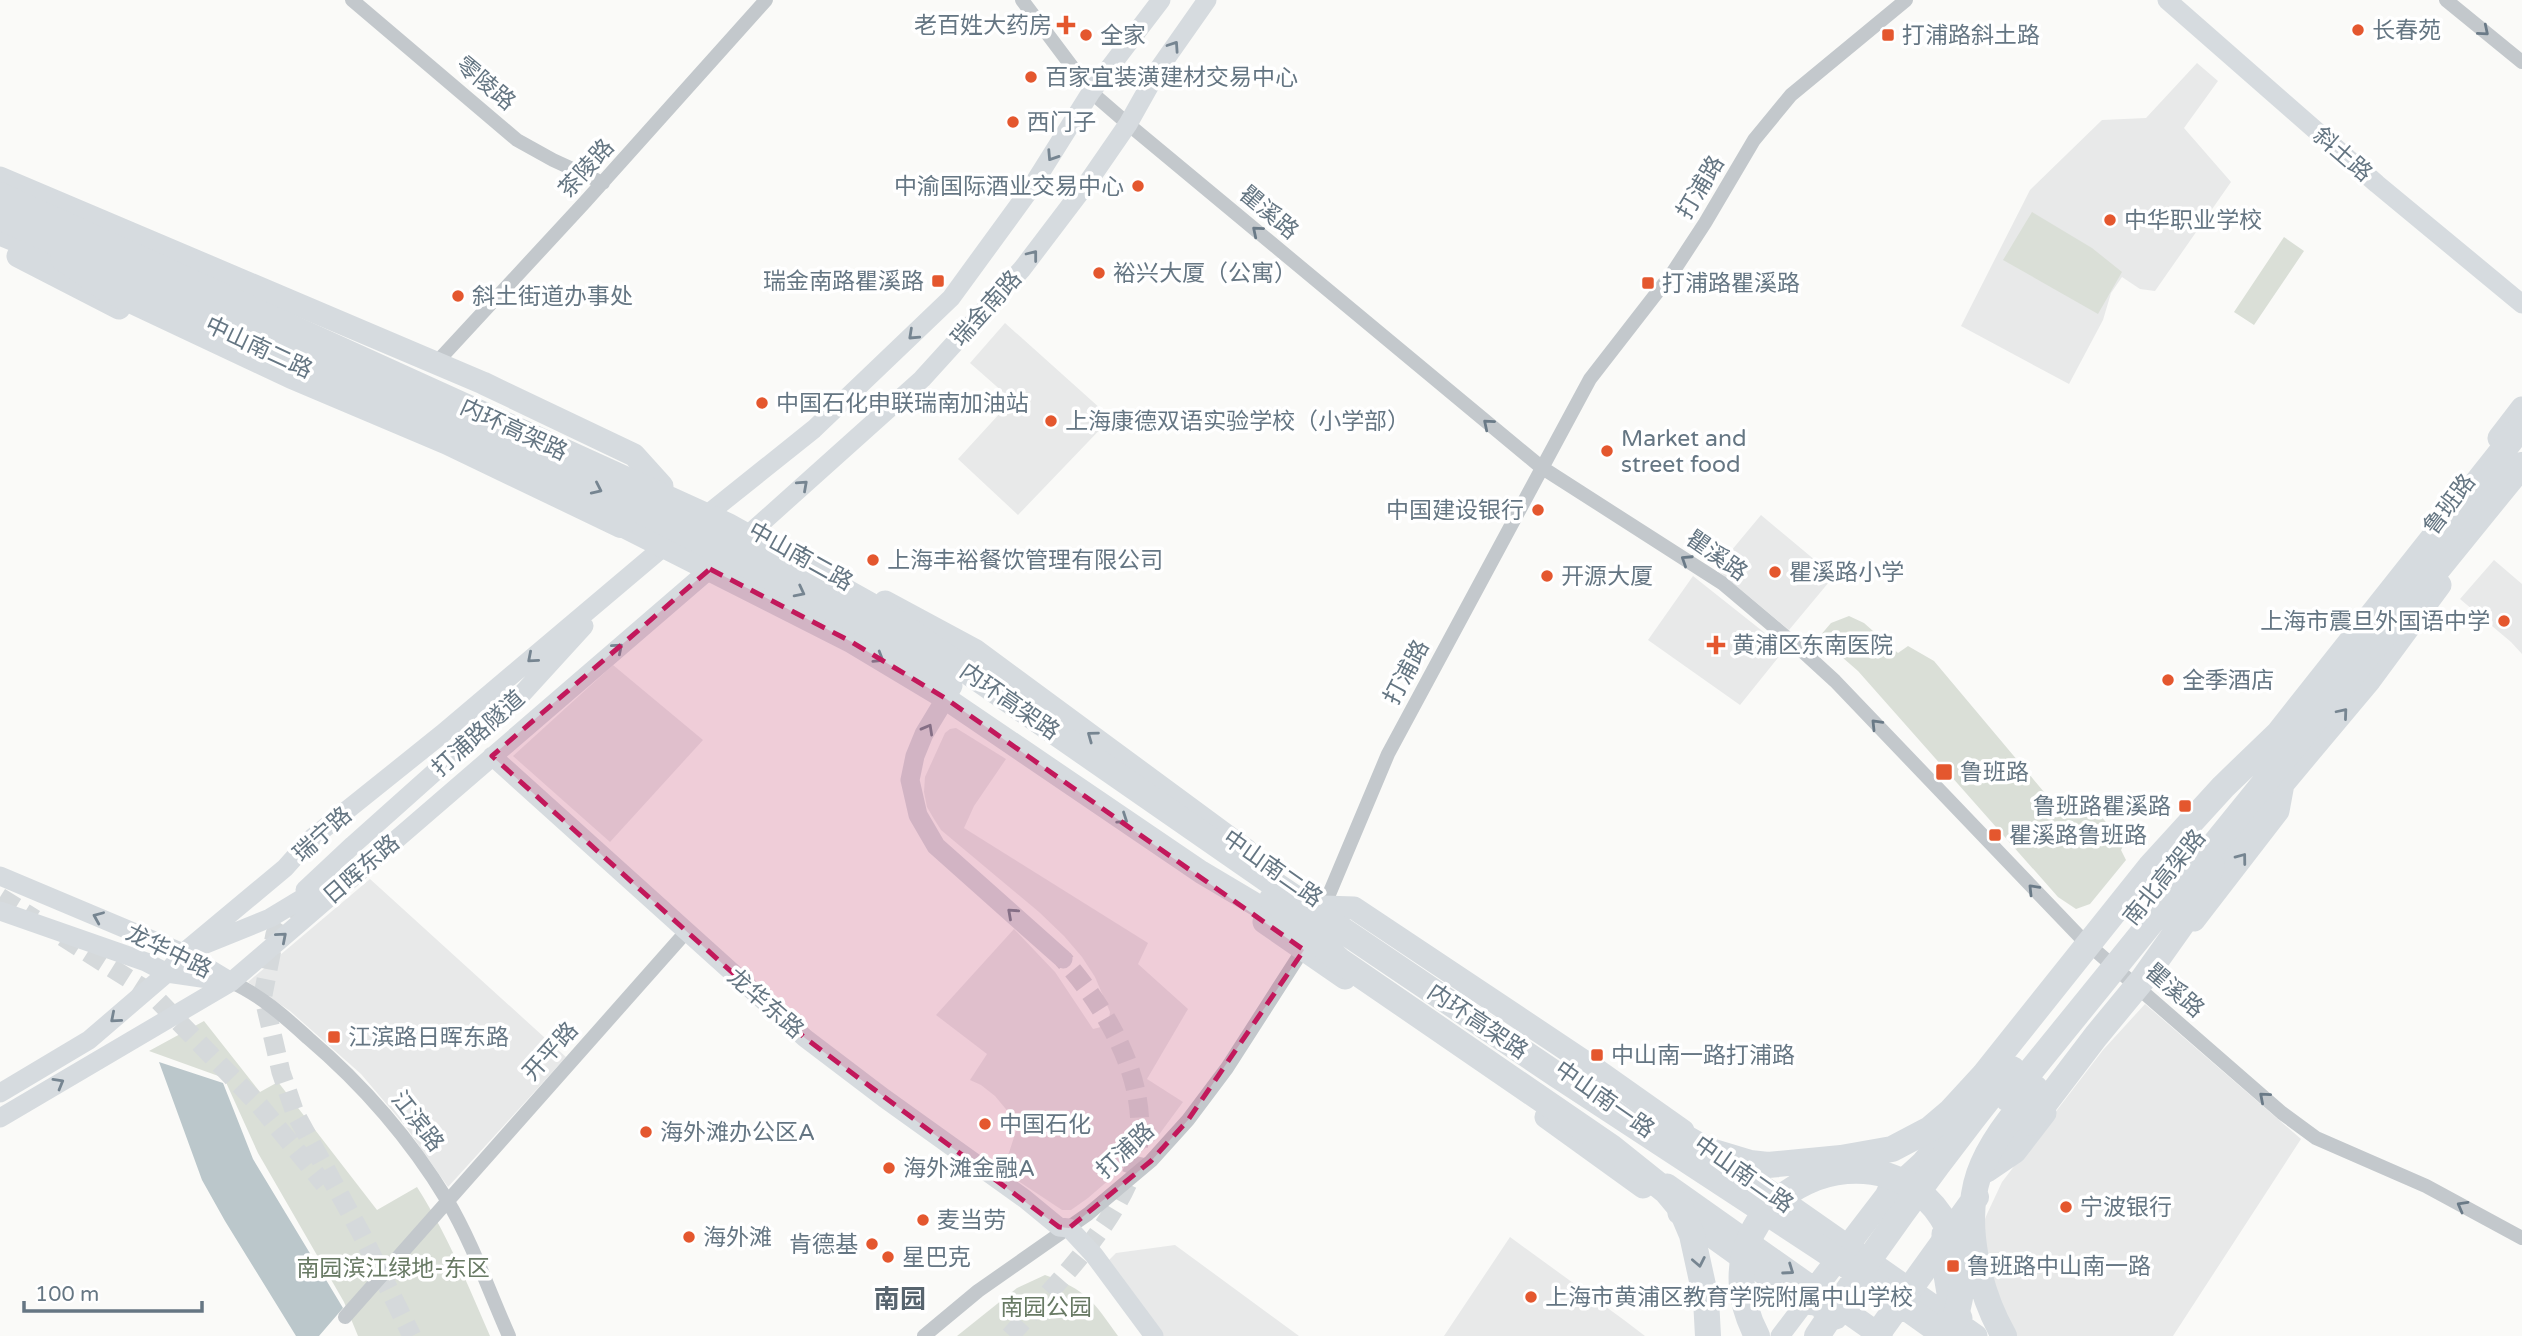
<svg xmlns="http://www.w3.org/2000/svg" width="2522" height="1336" viewBox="0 0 2522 1336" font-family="'Varela Round','Noto Sans SC',sans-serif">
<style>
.built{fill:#e8e9e9}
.green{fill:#dadfd7}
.water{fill:#bbc7cb}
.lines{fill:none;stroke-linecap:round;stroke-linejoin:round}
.secondary-tunnel{stroke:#d5d9db;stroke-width:19;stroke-dasharray:19 10;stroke-linecap:butt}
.street{stroke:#c3c8cc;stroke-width:14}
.secondary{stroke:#d6dbdf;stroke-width:19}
.primary{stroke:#d6dbdf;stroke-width:23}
.highway{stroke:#d6dbdf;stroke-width:26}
.oneway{stroke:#6a7a87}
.oneway2{stroke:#768591}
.marked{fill:#c2185b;fill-opacity:0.2;stroke:#c2185b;stroke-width:5;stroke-dasharray:14 9;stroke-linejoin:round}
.poi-dot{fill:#e4572e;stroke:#fff;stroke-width:2.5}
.labels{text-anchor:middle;stroke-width:7;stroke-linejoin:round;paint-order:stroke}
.poi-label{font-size:23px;fill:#657683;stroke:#fff;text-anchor:start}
.street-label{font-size:23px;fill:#657683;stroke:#fff}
.park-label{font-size:23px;fill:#687a64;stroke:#fff}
.quarter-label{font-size:26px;font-weight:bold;fill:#57646e;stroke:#fff}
</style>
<rect width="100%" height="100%" fill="#fafaf8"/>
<path class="built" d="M2197,63L2218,81L2184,128L2231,182L2155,291L2140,289L2122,277L2111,293L2103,320L2069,384L1961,326L2030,190L2102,120L2146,118Z
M1005,323L1111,418L1018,515L958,459L1012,400L970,363Z
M1761,515L1834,576L1789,630L1716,569Z
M2494,560L2522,584V654L2511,642L2460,599Z
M1693,576L1785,649L1740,705L1648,640Z
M613,665L703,740L610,842L513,756Z
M956,728L1006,759L974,806L964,828L1148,943L1138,964L1188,1009L1147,1079L1183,1102L1155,1140L1088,1198L1071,1210H1062L1003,1171L1017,1128L1015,1120L995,1096L981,1085L970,1080L987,1054L936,1015L1014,929L1055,972L1093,1029L1101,1027L1109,1020L1110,1012L1095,977L1082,957L1064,936L1039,912L941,830L934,819L927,807L924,792L925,777L945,733L950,729Z
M370,879L566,1057L448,1187L406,1127L361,1074L290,1011L248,982Z
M2145,1004L2301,1139L2173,1336H2013L1992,1294L1981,1229L1987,1214L2002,1182L2103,1050Z
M1510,1237L1624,1320L1645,1336H1444Z
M1175,1245L1299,1336H1161L1106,1263L1116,1253Z"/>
<path class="green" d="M2032,212L2092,248L2122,272L2098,314L2003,260Z
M2284,237L2304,251L2254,325L2234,312Z
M1849,616L1864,623L1898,653L1908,646L1934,661L2055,805L2078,796L2090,803L2124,844L2121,850L2126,860L2090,904L2076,909L2058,897L1858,671L1819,637L1831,623Z
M204,1021L260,1092L278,1082L377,1210L417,1187C447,1234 468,1285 490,1336H358L344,1302L258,1153L224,1078L149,1051Z
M1045,1275C1087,1290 1093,1301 1118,1336H957L1017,1288Z"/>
<path class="water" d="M159,1062L223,1083L253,1159L343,1308L319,1336H296L225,1221L202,1180Z"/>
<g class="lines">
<path class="secondary-tunnel" d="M0,897L35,919
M298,900L275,934L263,995L281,1072L295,1113L362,1235L412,1336
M63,937L151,993L260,1106L324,1184
M1010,1336C1050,1290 1106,1236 1130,1178C1161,1101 1113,1016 1063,959"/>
<path class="street" d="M352,0L517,140L553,160L603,183
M1022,0L1091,92L1128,124L1541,467L1722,583L1799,648L1835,681L2081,938L2282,1113L2316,1138L2426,1186L2522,1238
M2446,0L2522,62
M436,363L585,202L766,0
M1322,911L1388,754L1590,379L1673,272L1705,223L1754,140L1791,95L1906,0
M231,982C259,994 285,1017 308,1038C362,1084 410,1139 447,1200C472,1242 489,1291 509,1336
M345,1317L686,932
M924,1336L978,1291L1088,1214L1151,1161L1188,1120L1227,1068L1306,945"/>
<path class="secondary" d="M2167,0L2377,184L2522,304
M699,521L814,429L951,298L1029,191L1091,92L1161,0
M953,686L924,734L915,756L910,780L918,815L936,846L1063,959
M492,756L805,1038L884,1098L1025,1199L1059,1227L1069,1228L1094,1255L1154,1336
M0,876L183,953L231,982
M305,890L353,845L521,695L584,626
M0,911L146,962L167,973L222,981
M201,946L270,918L318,889
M0,1093L89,1040L167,973L183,953L285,868L311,839L442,734L674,538
M0,1118L231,982L710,569L922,379L1022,269L1088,182L1128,124L1160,67L1207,0
M1780,1336L1805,1303"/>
<path class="primary" d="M0,178L483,383L634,455L662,486
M0,234L78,266
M18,256L119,308
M2499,438L2522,408
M605,517L850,641L945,698L1201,872L1287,923
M885,602L976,651L1246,850
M2204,881L2262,802L2283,784L2370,680L2440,585
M1324,907L1354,908L1591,1066L1683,1131
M2194,920L2278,811L2283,784
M1264,922L1345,978
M1546,1117L1643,1187
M1723,1159L1976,1336
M1987,1171L2015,1152L2045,1113
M1667,1185L1881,1336
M1886,1196L1922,1163L1947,1133
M1679,1213L1805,1303L1816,1304L1836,1318
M1943,1234L1944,1269L1948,1293L1961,1318
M1807,1299L1886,1196L1892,1183"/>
<path class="highway" d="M0,195L728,526L882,612L1274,884L1557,1075L1842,1262L1946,1336
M0,217L610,495L873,629L947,679
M63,258L107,289L292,376L448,442L621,525
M2271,743L2522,426
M1272,899L1340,961L1611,1147L1666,1191L1681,1209L1692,1235L1706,1299L1708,1336
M2008,1099L2522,465
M2030,1123L2096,1036L2143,979L2192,910L2212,866
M1665,1126L1707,1150L1750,1163L1768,1165L1841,1158L1892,1149L1930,1129L1950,1112L1984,1075L2150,867L2223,787L2281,731
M1757,1336C1683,1194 1896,1100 1953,1239C1966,1271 1964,1306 1946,1336
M1817,1336C1878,1244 1943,1155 2012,1069
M1876,1336L1976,1197
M2004,1336C1979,1292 1962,1224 1979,1174C1990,1142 2014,1114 2035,1088"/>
</g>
<defs><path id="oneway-chevron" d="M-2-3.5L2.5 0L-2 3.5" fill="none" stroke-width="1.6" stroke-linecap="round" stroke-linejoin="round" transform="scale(1.75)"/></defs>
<g class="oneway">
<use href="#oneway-chevron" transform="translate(2484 31) rotate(40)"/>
<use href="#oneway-chevron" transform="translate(1257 231) rotate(-140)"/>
<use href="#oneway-chevron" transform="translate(1488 424) rotate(-140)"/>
<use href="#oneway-chevron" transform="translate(1686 560) rotate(-147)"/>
<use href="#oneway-chevron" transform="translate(1876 724) rotate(-134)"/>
<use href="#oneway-chevron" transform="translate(2033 889) rotate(-134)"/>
<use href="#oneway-chevron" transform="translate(2264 1097) rotate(-139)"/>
<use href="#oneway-chevron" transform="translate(2462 1206) rotate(-151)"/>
</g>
<g class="oneway2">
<use href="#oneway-chevron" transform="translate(1174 46) rotate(-56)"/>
<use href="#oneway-chevron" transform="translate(1052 156) rotate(123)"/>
<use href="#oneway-chevron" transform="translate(1033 255) rotate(-52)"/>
<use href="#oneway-chevron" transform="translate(913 335) rotate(137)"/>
<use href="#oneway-chevron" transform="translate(803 485) rotate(-42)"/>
<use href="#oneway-chevron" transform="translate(597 489) rotate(25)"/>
<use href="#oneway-chevron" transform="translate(800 592) rotate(27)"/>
<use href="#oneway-chevron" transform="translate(618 648) rotate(-41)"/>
<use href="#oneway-chevron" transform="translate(532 658) rotate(139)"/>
<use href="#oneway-chevron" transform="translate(879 658) rotate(31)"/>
<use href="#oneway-chevron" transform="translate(2343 713) rotate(-50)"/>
<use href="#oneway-chevron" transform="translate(928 729) rotate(-61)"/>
<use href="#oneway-chevron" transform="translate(1092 736) rotate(-144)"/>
<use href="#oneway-chevron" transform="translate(1123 819) rotate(34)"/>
<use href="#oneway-chevron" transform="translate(2242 858) rotate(-53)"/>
<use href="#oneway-chevron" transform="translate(1012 913) rotate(-138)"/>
<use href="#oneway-chevron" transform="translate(98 917) rotate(-157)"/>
<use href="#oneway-chevron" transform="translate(282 937) rotate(-41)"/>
<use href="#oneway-chevron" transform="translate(115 1018) rotate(139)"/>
<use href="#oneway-chevron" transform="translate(59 1083) rotate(-30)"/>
<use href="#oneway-chevron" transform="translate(1699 1262) rotate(79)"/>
<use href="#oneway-chevron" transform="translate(1789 1270) rotate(35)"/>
</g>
<path class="marked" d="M710,569L850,641L945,698L1304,950L1188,1120L1151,1161L1069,1228L1059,1227L805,1038L492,756Z"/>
<g class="poi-dot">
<path d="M1062.5 14.5h7v7h7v7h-7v7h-7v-7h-7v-7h7z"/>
<circle cx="2358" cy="30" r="7"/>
<circle cx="1086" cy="35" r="7"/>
<rect x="1881" y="28" width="14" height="14" rx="3.5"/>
<circle cx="1031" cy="77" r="7"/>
<circle cx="1013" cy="122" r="7"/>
<circle cx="1138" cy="186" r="7"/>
<circle cx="2110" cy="220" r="7"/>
<circle cx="1099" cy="273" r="7"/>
<rect x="931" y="274" width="14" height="14" rx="3.5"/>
<rect x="1641" y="276" width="14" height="14" rx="3.5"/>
<circle cx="458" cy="296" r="7"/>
<circle cx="762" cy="403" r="7"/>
<circle cx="1051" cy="421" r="7"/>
<circle cx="1607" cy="451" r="7"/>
<circle cx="1538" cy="510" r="7"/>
<circle cx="873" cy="560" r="7"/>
<circle cx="1775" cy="572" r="7"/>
<circle cx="1547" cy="576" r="7"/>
<circle cx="2504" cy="621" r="7"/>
<path d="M1712.5 634.5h7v7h7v7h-7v7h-7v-7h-7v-7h7z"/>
<circle cx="2168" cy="680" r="7"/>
<rect x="1935" y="763" width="18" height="18" rx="3.5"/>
<rect x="2178" y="799" width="14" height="14" rx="3.5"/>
<rect x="1988" y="828" width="14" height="14" rx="3.5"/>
<rect x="327" y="1030" width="14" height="14" rx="3.5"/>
<rect x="1590" y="1048" width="14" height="14" rx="3.5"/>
<circle cx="985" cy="1124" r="7"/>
<circle cx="646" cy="1132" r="7"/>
<circle cx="889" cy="1168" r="7"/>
<circle cx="2066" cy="1207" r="7"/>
<circle cx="923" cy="1220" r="7"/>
<circle cx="689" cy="1237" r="7"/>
<circle cx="872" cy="1244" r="7"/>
<circle cx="888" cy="1257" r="7"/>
<rect x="1946" y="1259" width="14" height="14" rx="3.5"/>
<circle cx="1531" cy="1297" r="7"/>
</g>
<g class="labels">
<g class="poi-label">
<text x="1052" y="33" text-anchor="end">老百姓大药房</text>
<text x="2372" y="38">长春苑</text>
<text x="1100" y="43">全家</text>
<text x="1902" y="43">打浦路斜土路</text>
<text x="1045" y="85">百家宜装潢建材交易中心</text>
<text x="1027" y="130">西门子</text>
<text x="1124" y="194" text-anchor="end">中渝国际酒业交易中心</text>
<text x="2124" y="228">中华职业学校</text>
<text x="1113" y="281">裕兴大厦（公寓）</text>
<text x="924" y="289" text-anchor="end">瑞金南路瞿溪路</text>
<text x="1662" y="291">打浦路瞿溪路</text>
<text x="472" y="304">斜土街道办事处</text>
<text x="776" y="411">中国石化申联瑞南加油站</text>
<text x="1065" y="429">上海康德双语实验学校（小学部）</text>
<text x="1621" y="446">Market and<tspan x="1621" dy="26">street food</tspan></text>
<text x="1524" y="518" text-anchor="end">中国建设银行</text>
<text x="887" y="568">上海丰裕餐饮管理有限公司</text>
<text x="1789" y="580">瞿溪路小学</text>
<text x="1561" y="584">开源大厦</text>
<text x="2490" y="629" text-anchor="end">上海市震旦外国语中学</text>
<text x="1732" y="653">黄浦区东南医院</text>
<text x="2182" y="688">全季酒店</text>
<text x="1960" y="780">鲁班路</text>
<text x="2171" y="814" text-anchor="end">鲁班路瞿溪路</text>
<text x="2009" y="843">瞿溪路鲁班路</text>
<text x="348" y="1045">江滨路日晖东路</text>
<text x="1611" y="1063">中山南一路打浦路</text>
<text x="999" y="1132">中国石化</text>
<text x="660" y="1140">海外滩办公区A</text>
<text x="903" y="1176">海外滩金融A</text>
<text x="2080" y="1215">宁波银行</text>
<text x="937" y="1228">麦当劳</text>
<text x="703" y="1245">海外滩</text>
<text x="858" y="1252" text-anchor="end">肯德基</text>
<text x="902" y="1265">星巴克</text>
<text x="1967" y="1274">鲁班路中山南一路</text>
<text x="1545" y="1305">上海市黄浦区教育学院附属中山学校</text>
</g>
<g class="street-label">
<text transform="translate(486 83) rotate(40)" y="8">零陵路</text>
<text transform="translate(2343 154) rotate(41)" y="8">斜土路</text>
<text transform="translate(586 168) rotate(-48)" y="8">茶陵路</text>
<text transform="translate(1700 187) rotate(-59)" y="8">打浦路</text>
<text transform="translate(1269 212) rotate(40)" y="8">瞿溪路</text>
<text transform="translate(986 308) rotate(-48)" y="8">瑞金南路</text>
<text transform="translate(259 347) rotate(25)" y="8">中山南二路</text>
<text transform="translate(514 429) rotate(25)" y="8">内环高架路</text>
<text transform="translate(2449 504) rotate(-53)" y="8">鲁班路</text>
<text transform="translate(1717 555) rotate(35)" y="8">瞿溪路</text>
<text transform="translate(801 556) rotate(29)" y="8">中山南二路</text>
<text transform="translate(1406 672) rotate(-62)" y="8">打浦路</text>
<text transform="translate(1010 701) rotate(35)" y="8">内环高架路</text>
<text transform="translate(478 733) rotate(-42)" y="8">打浦路隧道</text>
<text transform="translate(322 834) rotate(-42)" y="8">瑞宁路</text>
<text transform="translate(1273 868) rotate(35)" y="8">中山南二路</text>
<text transform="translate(361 869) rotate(-41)" y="8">日晖东路</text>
<text transform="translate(2164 877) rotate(-51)" y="8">南北高架路</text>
<text transform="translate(169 951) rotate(26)" y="8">龙华中路</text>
<text transform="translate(2175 990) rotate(41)" y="8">瞿溪路</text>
<text transform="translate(766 1003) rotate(41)" y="8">龙华东路</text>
<text transform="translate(1478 1021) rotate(34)" y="8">内环高架路</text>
<text transform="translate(550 1051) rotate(-48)" y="8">开平路</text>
<text transform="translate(1605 1099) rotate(35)" y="8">中山南一路</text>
<text transform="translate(418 1121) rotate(52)" y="8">江滨路</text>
<text transform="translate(1125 1150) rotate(-43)" y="8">打浦路</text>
<text transform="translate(1744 1174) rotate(35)" y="8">中山南二路</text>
</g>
<g class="park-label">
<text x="393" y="1276">南园滨江绿地-东区</text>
<text x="1046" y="1315">南园公园</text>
</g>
<g class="quarter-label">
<text x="900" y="1308">南园</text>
</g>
</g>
<path d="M24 1301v10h178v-10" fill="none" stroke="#657683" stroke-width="3.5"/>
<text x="35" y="1301" font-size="21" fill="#657683" stroke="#ffffff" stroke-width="5" paint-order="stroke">100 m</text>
</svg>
